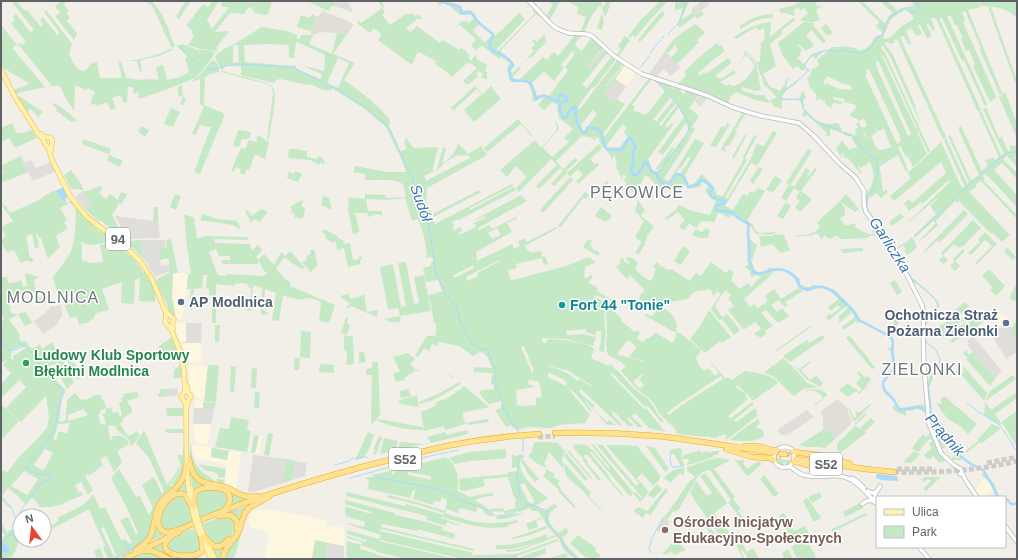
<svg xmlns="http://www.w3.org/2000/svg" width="1018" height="560" viewBox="0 0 1018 560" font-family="Helvetica,sans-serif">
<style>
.commercial{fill:#fef7e0}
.industrial{fill:#e0deda}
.education{fill:#e1ded6}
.green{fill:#c5e8c5;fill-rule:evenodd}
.water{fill:#aadaff}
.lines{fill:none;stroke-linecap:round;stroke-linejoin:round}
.stream{stroke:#aadaff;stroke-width:1}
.river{stroke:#aadaff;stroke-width:2.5}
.highway-tunnel{stroke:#ccccc8;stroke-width:5;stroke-dasharray:5 2.5;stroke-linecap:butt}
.secondary-casing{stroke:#b6babf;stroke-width:5}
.primary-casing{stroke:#f2c960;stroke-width:5.5}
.highway-casing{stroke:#f9ab00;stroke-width:6}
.secondary{stroke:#fff;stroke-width:3.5}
.primary{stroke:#fff2af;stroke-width:4}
.highway{stroke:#fde293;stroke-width:5}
.primary-bridge-casing{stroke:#f2c960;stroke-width:5.5;stroke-linecap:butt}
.primary-bridge{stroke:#fff2af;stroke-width:4}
.service-dot{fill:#5c6f8a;stroke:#fff;stroke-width:1.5}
.culture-dot{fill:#0f9aa8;stroke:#fff;stroke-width:1.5}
.leisure-dot{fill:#2e9e5b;stroke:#fff;stroke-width:1.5}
.education-dot{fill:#8d6e63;stroke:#fff;stroke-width:1.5}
.labels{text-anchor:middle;stroke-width:3;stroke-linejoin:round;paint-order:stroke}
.shield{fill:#fff;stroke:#8f9295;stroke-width:1}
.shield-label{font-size:13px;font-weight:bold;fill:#5f6368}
.service-label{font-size:14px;font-weight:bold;fill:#4e5e75;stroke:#fff;text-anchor:start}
.culture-label{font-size:14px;font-weight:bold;fill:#0d838f;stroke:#fff;text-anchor:start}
.leisure-label{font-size:14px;font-weight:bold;fill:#27864d;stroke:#fff;text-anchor:start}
.education-label{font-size:14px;font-weight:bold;fill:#785e54;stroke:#fff;text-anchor:start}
.water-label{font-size:15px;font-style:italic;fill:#4174aa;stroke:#fff}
.quarter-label{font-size:16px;letter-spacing:1px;fill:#70757a;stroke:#fff}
</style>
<rect width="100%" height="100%" fill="#f1efe8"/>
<path class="commercial" d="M625,65L636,73L626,86L615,79Z
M176,273L188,274L182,320L176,319L172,300L173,274Z
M998,310L1001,314L1005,315L1011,323V324L1005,325L996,324L990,317Z
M177,322L186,323V342H180L174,326Z
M182,343H201V363L188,362Z
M189,365L208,366L204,401L195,396L189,390Z
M196,400L203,402V408H194L195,401Z
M193,424H211L207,445L196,443L195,440Z
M259,436H262L260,453H255Z
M194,445L212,448L211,457L227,460L229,451L241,452L236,490L224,485L227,465L195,458L192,446Z
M985,478L993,487V489L988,495L986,493L982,497H978L974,492Z
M266,509L302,515L327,521L326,525L344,528V546L315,540L312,559H265L268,536L267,532L251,528L248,523L250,515L253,511Z"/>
<path class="industrial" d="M335,1H341L349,3L353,12L334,6Z
M702,1H707L709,5L695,16L692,13V9Z
M601,50L603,52L589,69L587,67Z
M665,51L680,67L671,76L663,69L656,77L648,75Z
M615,79L626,86L614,103L603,95Z
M700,95L707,97L701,107L695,102Z
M31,160L36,168L51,162L56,171L33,181L24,163Z
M83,191L90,201L93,203L85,209L76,198V196Z
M115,216L153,221L158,220L160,238L127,239Z
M140,240H165L166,249L159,250L161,266L169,264V269L168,272L155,276L144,259Z
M186,323H202L201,343H182L180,342H186Z
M1011,327V330L1015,337L1013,338L1015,342H1017V352L1006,359L988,329L991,328Z
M973,336L1002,371L995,379L968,346L969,344L967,341Z
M176,388L178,389V395L166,396V389Z
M194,408H214L211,424H193Z
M807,410L814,417L787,435H781V433L779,434L777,430Z
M936,424L949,443L942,449L932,427Z
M253,455L286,459L283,483L253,492H248Z
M295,461L307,463L305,476L292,480Z
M328,543L344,546V559H326Z"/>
<path class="education" d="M322,11L348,21L354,25L347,34L320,32L313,35L310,33L316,17L320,15Z
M60,304L63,315L59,320L57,325L43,334L34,321L44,314L51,306L55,307Z
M838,399L847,408L852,423L836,438L828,429L823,430V417L820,412Z
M663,518L670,522L664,534L656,530Z"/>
<path class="green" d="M11,1H16L25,11L27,10L41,27L43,24L40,20L43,17L57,35L60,33L44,12L46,10L72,44L69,54C71,59 79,76 87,69C89,67 90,65 91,63L97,62L100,78H122L118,61H121L126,78L142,80L150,79L159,80L156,67L163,65L167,80L180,77L189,72L185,58L188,57L177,46L182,44L198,50H210L216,53L215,54L213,52L214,55L201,72L195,78L165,90L139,99L138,92L134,94L133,87H128L127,102L124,103L120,95L112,98L116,108L111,110L107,102L97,106L96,104L93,105L90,103L95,92L88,88L86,90L75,85L74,111L64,95L60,86H52L18,44L20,43L22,45L26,42L11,23L15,20L13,17L16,14L31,33L34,30Z
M57,1H64L65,3L64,5L69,11L66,13L70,18L67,21L77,33L74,40L55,16L60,13L55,6L59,3Z
M144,1H151C164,12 168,30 175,46L172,48V50L159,56L140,60L142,71L140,72L137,61H128C143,59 158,55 172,48L153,8L151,5Z
M186,1H191L184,11L179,20L176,16Z
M212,1H219L207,20L212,29L229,7H222L221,1H272L268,14L266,15L255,13L251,7L248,8L244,14L230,13L215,32L229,31L216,48L218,49L216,51L210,50L200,49L188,45L194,35L192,33L193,31L186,26L203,4L208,7Z
M307,1H335L334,6H331L329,11Z
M378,1H382L384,7L382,8L385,12L382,15L390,25L406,14H413L416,16L417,14L422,18L421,20L418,18L406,28L410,32L417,26L440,43L442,40L460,50L461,48L467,52V53L470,56L468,58L471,61L476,54L477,59L483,63L487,64L485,71L487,72V79L481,78L483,74L479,71L476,74L478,76L469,84H466L463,81L477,68C474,65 471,63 467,63L452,77L448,73L435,64L436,61L419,52L417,53L412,65L378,40L382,35L374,28L370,33L358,24V20L361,23L382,8Z
M436,1H448L449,2L457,4L464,11L468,10L472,11L480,22L495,36L519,13L525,19L496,50L498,51L535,13L533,11L535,9L542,16L540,17L536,14L500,51C505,56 511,59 515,65L511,71L512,74L534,51L531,48L535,44L532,42L534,39L537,42L544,35L546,38L545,40L547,41L531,58L529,57L519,67L521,69L512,77L516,80L520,79L543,57L546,60L554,52L558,56L575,35H583L577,41L575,46L582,51L592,37L602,47L603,50L602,51L600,50L587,67L589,69L604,51L608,52L582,85L587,88L612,56L616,59L594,88L592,87L577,108L580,109L617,60L623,64L606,86V87L624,65H625L604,95L614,103L616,99L625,104L604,133V137L649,78L651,80L632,105L635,107L633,110L643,114H647L665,91L670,98L653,120L657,121L662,114L673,101L675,104L659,125L661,126L676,106L678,108L665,126L667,128L671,123L674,124L648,159L653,171H658L660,169L687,133L691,137L664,178L669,181L695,139L704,143L685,175L689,185C695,184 698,180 701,174L703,175L713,186L717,195L723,196L744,159L743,157L754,135L757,136L745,158L747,160L725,197L727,199L749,162L757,144L764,146L773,131L777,133L757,166L751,163L725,206L733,210L743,194L747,196L750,191L754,193L758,188L765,191L747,220L753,225L755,230L759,233L776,232L772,235L757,234L754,232L752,227H750L748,230L749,239L757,245L752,261L748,258L747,242V225L732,215L729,218L720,213H718L714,223L710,221L708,222L707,221L705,222L702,220L696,228L689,223L684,230L679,227L681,224L685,220L678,212L666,220L665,218L676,210L679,205L692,211L710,215L716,201L711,198L705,191L708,186L702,182L700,187L692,188L691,189L687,187L685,184L681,192L672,188L665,189L656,186V185L649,177L645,176L640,185L637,195L628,188L624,179L626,178L625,175H622L623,178L622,179L615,165L617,164L615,155L613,156V160L608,152L601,145L598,137L582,136L559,118L557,108L558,105L552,102L544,110L538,105L545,97H541L535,102L531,100L533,97L529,84C525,80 517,81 512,83L509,79L507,68L510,63L501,57L499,59L482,46L492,35L479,24L473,31L485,43L476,50L471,46L476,39L460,25H458L461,21L463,22L466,21L469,23L474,18L471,15H460L451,7V5L442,3L440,6ZM573,50L574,51L573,53L574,55L565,67L568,70L549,96L543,94L537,96L532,83L544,71L554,81L564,68L561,65ZM593,110L597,114L585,130L583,131L581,125ZM623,124L627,128L624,132L627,137V138L619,148L610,147L607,148L606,146ZM688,157L691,158L681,173H678L675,174L679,168L680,169Z
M548,1H560L554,13L549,20L546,17L553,4Z
M568,1H602L601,9L604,21L602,30L597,28L602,13L600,5C592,13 588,23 584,33H580L586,17L577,14L579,8Z
M608,1H612L609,5L610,6L605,17L603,12L602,7Z
M660,1H668L650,20L635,38L633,35L630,38L628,37L639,22Z
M679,1H689L681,20L692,13L695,16L701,11L704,14L698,19L695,16L679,28L677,25L678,24L683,8L675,10V3Z
M803,1H816L817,7L821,5L822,6L817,9V10L816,11L820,19C813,24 807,22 800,20L808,13L804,8L800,11L799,7L793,10L795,15L793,16L786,13H781L779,9L792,6Z
M858,1H862L885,24L889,16L893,13L880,1H887L898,11L901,8L913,6L914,4L910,1H1017V18C1010,12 1002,7 993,7C990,6 986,7 983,6C980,6 980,5 980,2L979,5L981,7L968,10L1002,93L1000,95L980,50L981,48L965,11L962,12L965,20L963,22L996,97L990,102L973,66L975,64L969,50L966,51L961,39L963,38L957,25H955L951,16H947L987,104L985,106L964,60L962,61L942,18H939L981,110L978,112L936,18H931V19L935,30L933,31L928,23L926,24L932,36L927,38L920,24L918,25L922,34L917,36L911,28L906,31L911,43L909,45L904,36L900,37L946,137L943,139L897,39L894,40L895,42L891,44L887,42L884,43L893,55L916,107L915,108L921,125L890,56L882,45L881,48L885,53L896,77L930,151L928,152L918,131L917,132L927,154L913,167L908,156L906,157L900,145L898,147L908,170L906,172L898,155L880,166V169L883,192L887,189V193L881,198L876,193L871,197L870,196H869C866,207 867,208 873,217L872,218C867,212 862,203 866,194C867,192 870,189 871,186C875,178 874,170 870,162L861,168L860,166H858L862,173L861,174L848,158L846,159L842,153L841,154L842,158L838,153V151L836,150L842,140L849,150L857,147L852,139L853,137L845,135L842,133L843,131L852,134L856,137L854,134L856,133L855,129L858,128L856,124L859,122L866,138H867L862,128L867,126L864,118L859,121L856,118H854L850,115L857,106C853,103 849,104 844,102V99L834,97L833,99L843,102L842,104L833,103L831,108L825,104L826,102L824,100L823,101L819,98L817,101L815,99L817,96L812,89L809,88L810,86L807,78L810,75L812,69L817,67C819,64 819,63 817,60L832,47H841V46L856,48L859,51L865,49L868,47L871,44L874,38L882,34V32L876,26L879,22ZM904,10H907L912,15L914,19C910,22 904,24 900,28C895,33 891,38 884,39L883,37L891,19ZM883,55L895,79L917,128L916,129L882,56ZM877,61L879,62L911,134L908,136L876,66V62ZM869,69L899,134L901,140L900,142L897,144L866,77V74L867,73L866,70ZM827,76L844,84L851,85L852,90L839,89L826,83L825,85L823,83ZM875,125L878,131L886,128L884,129L891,147C876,152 877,151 871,136L877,132Z
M988,7H991L1017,81L1015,82Z
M662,11L665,14L640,42L638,40L650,25Z
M313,14L316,17L311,31L297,27L301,15L309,18Z
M773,14L772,18C758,18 752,22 741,29L739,26C751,19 758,15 773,14Z
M793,18L796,19L781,31L782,34L770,44L776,66L763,74C766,80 769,89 777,89L779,91L785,85V80L789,77V78L787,81L786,86L787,88L797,81L798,82L787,90L783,94L782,98L784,99H794V100H782V109L774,106L769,99L771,100L777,97L767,87H765L763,80L761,75H760L757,63L745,50H746L757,62H760L761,42H763L765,37L764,28L758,30L756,27L736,39L734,37C746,29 757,23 771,22L770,37Z
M804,22L815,23L813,25L826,41L823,44L812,30L806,35L814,46L806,51L798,44H797L802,50L800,53L801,55L797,58L804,64L811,55L825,50L815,59L812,56L805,64V67L808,69L810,70L809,72L806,68L802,71L799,67L797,66L793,69L783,56L778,43Z
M695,24L698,26L705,33L697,40L699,42L677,64L671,58L678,50L675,45L668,53L665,51C673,38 682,33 695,24Z
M826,24L833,33L828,35L827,34L826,35L821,28Z
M1,25L17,45L12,48L45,87C36,90 24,90 16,94L13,90L30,84L2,67L1,64V42L2,41L1,39Z
M261,27L287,31L297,35V39H300L301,35H313L309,44L332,54L337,33L347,34L333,54L355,63L344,80L371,100L390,119L389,127L400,151L407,149L404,142L406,138L414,148L438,147L432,172L437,169L443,147L446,148L442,164C450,158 456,153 458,143L468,154L481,146L487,155L427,188L426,202L433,214L479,190L481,192L433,217L435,224L512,184L513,186L470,208V210L514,187L516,190L459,220L458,219L450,223H453L454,225L453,228L454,231L460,227L462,231L458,233L459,235L476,227L474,223L485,218L484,216L476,220V219L521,195L527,201L478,228L479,230L489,225L492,229L516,217L517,219L507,223L512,232L476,252L477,261L512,244L514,249L520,246L518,242L524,238L527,242L556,227L558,228L525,246C530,255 532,252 541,251L542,257H546L548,264L544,265L542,258L516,264L517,268L508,270L510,279L513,280L566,266L586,258H590L596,262L585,267L584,276L585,278H587L591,275L593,277L588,282L598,288L597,291L612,300L610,301L595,295L594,297L608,303C602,311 605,321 605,330H606L604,352H603L599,350L601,340V331H596V335L585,332L586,331V329L566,331L567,335L583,334L596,337L593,346L567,339L544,338L542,339V342L546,343L547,340L550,339C561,340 585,341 594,349L591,358L608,366L610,364L620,373L632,387L649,400L660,417L664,421L661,422L648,406L645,407L616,377L612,373L610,374L619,383L644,409L646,408L665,432L649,428L635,413L631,416L643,427H638L629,417L627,419L634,426H628L613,411L612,414L623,426L619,425L581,389L579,392L594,405L593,409L607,422L609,420L616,425H607L583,398L592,411L591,412L575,393L566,386L590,415L584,425L582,423L559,425L551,428L528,427L518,430L515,429L511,425L506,427L495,410L501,408V405H502L501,401L489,404L482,397L479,391L494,389V384H491L492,373L474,372V367L492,368C489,360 488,354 480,352L473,356L459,346L439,342L437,346L432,344L429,351L424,348L418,357L415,355L427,336H432L436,335V323H434L431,305L428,297L431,311L400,316L401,321C394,324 390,322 384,319L400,316L398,308L388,309L380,267L393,264L401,307L406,306L398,263L406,262L414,304L419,303L414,277L424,275L428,296L429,295L443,291L438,280L426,282L423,268L431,266V262L434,261L432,257L426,258L427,255L424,236L418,219L425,217L412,221L405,198L386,200L366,199L368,211H382V215L377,214L369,217L367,213H355L359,230V232L353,234L349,213L348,212L349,199L348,197L365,199V194L385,195L386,198L406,197C405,193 405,188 402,184C398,178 373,180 365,180V174L353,172L355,166L388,172H406L402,160L386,127L365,109L332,88V90H323L313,85L303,84L280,79L276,80L274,83L241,75V67C234,66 227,63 222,70L221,69L215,57C222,48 230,47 239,41C247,37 254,32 261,27ZM297,42L324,54L325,63L324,71L305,66V67L322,74L320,79L297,69L295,65L290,66L245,62L244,45L267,44L289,45V58H295L294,56L296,43ZM233,45H238L239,62L233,63ZM338,58L349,63L338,88L327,83ZM468,155L470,158L426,181L424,176L437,170L447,161L456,156ZM497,228L501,235L492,239L488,233ZM499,260L500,261L477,273L478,276L468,281L466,277ZM473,265L474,268L456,277L452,276ZM524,346L530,361V362L534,370L532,373L527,361L521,347ZM549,365L564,370L565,369L591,385L590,386L580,379L578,381C570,374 560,369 549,366ZM548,372L565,380L564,381L567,383L566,386L548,377ZM528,380L539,381L542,397L536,398V405L525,406L517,405L516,390L535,387L533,385H529Z
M625,36L630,40L618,57L616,56L621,49L618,46Z
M717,43L719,46L721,45L725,51L714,59L698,73L700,76L704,72L706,74L728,58L731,61V63L715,76L721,79L734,70L736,73L720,82L726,86L729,84L733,86C745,82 749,77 755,66L752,61L746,55L733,69L745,55L743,52L744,51L752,59L756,64L761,90L756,91L742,87L741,90L756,95H764L770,103L755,100L736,92L733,94L732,96L731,95L728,104L677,85L686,75L684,72L704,53Z
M212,60L216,62L219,67V72L212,73L205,77L204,105L225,114L200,174L194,172L211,127L200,125L196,135L192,134L204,106L200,104V79L191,82L199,76Z
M222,71L267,83L273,87C278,99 270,125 269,139H267L273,94C273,88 271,86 267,84L221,72Z
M654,80L671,85L674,89L678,87L683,94L686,93L684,89L699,95L689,108L699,116L692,127L695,129L691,136L687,133L688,128L686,121V123L663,155L658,152L684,117C677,103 666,91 654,80Z
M182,85L183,97L186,98L183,105L180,104L183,97L178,95V87Z
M475,86L483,94L491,86L501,99L474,122L464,110L482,94L477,89L454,110L459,115L450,107L453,106Z
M802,91L805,93L804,95L806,97L803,101L804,109L816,120L819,122L828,124H831L835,123H838L842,130L841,132L830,129V136H827L826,132L807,115L804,117L802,114L804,112L801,102L800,100L796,101V99H799Z
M1005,92L1017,123V138L999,97Z
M19,96L43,112L38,117L31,109L27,112L18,97Z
M54,103L62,108L78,121L71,122L56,110L57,108L52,104Z
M986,107L999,138L1002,137L1008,151H1011L1009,146L1012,145L1014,146L1017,145V157H1014L1017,160V167L1007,156L1003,159L1017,173V179L1002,163L994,170L1017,195V207L990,178L985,174L982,176L985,178L983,180L1017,215V219L981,181L976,184L977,186L969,192L1010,235L1002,242L993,233L991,234L959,201L957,203L955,201L936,221L938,225L924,238L918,242L936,223L933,221L915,238L914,236L936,214L930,206L938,198H937L908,223V222L950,182L949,180L922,204L921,202L909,211L904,203L909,199L912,203L946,173L941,162L894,201L890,196L911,178L907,173L916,166L941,142L960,184L963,188L965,187L944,140L946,138L967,184L969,182L948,136L950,135L971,180L979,175L958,128L961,126L982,171L988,165L985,160L987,159L988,160L993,157L995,160L999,157L979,113L981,111L1001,155L1004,154L983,109Z
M171,108L180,112L173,127L164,124Z
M743,112L746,113L735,131L737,132L729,146L727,145L724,149L726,150L725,152L721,149Z
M518,119L532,135L531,136L521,124L487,152L484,148Z
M556,121L559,127L558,130L544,146L543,148L552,157L569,142L564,138L573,129L582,136L594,137L597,138L594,140L592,138L582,136L556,161L563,169L575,158L578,160L566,171L567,173L599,144L602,148L590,159L595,164L597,163L599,165L578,184L576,181L583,175L578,169L570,177L573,180L543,213L540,210L570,177L567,173L554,186L551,184L563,171L560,168L539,189L536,186L557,165L551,159L519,192L516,188L527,177L516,166L507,177L500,170L535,140L540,147L543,146L556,131L557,126L555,122Z
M12,123L17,133H23L32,130L37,138L15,148L9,138L1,142V128Z
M727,123L730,124L716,147L710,145L722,126L725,127Z
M141,126L149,130L145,137L138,131Z
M238,130L251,132L249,139H242L239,147L233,146Z
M746,133L747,134L734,159L732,157Z
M258,135L269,142L265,159L255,154L249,170L247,169L244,175L240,173L241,169L236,167L234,172L231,171L241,148L245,149L249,140L256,142Z
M83,139L111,149L109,154L82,144Z
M672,147L674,149C669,156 663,169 655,170Z
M289,149H296L307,151V157L317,159L319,156L324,160L325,164L320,163L319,165L310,160L288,158Z
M808,149L812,151L790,185L794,187L806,168L810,171L807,174L809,176L815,168L817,169L801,191L812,199L801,212L795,208L800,201L796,198L800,191L794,188L786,201L781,198L789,185L786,183Z
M109,155L123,161L120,167L107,160Z
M21,156L28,172L1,183V173L4,172L1,166V163L2,165Z
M759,167L763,169L753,184L750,181Z
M71,170L79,181L84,190H79L78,189H71L64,175Z
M295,171L302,174L298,182L287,178L289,172L294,174Z
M775,176L782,180L774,191L772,192L766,190Z
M607,181L609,183L592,197L590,195Z
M100,186L102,187L100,194L106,199L110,194L118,200L121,192L127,194L122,204L118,203L117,208L112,214L119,230L125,239H123L115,234L113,230L101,221L97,220L85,209L92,203L83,191H87Z
M64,187L69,196L66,201L68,204L60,208L67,220L64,222L68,228L56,236L60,247L48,259L41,238H39L37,233H36L39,247L35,248L32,234L26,236L30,258H33L34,261H32V263H31L30,261H24V262L21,263L14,250L7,252L1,242V240L6,236L3,231L1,227L13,221L2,205L3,204L7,207V209L10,213L37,201L51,192Z
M585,192L589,195L586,199L583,198L560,228L558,226Z
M175,194L181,196L176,210L170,207Z
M846,194L859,209L855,212L852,209L851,210L843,203L842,204L845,208L844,210L845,212V215L840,218L845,225H850L853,223L856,225L855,227C862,231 867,235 875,234L872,232L876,227L880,235L870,236L867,238L848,239H841L837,236H836L829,239L824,235L822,239L817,233L813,234V235L795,237V236C805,234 812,236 820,227L817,223C826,213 837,206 846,194Z
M323,196L329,198L332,210L321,205Z
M70,200H71L91,221L94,226L101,233L106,234L112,239L111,241C102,243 89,248 81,242L80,243L82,245V260L91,263L103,262L100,245L111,243L113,247L120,248L133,258L141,268L143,273L146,271L149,276L156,291L155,302L139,301L140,278L135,280L134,304L121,303L122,282L102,289L109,310L96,313L94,316V319L90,320V322L79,324L76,316L70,318L59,291H57L53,279V277C59,268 67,260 71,251C75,242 77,218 75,207L69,202Z
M302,200L303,201L301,206L305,208L304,216L302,219L294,217L295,214L291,212L292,211L291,208V206Z
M638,200L645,210L641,216L654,226L646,238L647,239L644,243L645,244L639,254L635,253L642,242L635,237L644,221L635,211Z
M786,202L791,206L783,219L777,216Z
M154,207H158V220L153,221Z
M601,207L612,216L608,221L606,220L605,222L595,216Z
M261,209L268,212L259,222L255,219L251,222L245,211L247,210L252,216Z
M964,210L968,214L940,242L938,240L924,253L923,252Z
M901,213L904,217L892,226L889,222Z
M184,214L186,215L194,218L197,239L204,236L247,237L248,240L214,239L215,243L250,244L252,251L258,245L262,250L256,257L258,260L264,254L274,265L281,252L285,256L290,251L305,268L303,269L298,267L284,257L276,269L285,279L290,282V286L335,305L329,323L319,321L321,302C316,299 311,298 304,298L303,300L287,297L283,295L279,321L272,320L276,293L265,289L263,310L268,313L267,315L261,314L262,288L253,285L251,311L246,310L247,307H250L251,288L248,287V284L241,283L234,284V286L216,284V323H212V296L209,295V289L206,288L207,275H203L202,288L194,289L192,310L189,309L191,289H187L188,274H191L186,239ZM216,249L219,256H230V260H221L223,264H258V260L265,272L266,271L267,273L264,276L226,274V276L218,275L209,252Z
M203,214L217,219L237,221L241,230L233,225L200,220Z
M973,220L981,228L962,247L960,246L959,248L954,244L943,255L948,260L943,264L939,260L943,256L941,253Z
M706,228L710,230L708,238H700L692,235L696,229L702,232Z
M324,229L337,236L339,239L343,240L344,244L350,243L353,260L359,259V257L361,256L362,259L360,260V264L348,267L344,248L337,250L336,241L333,243L325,238L326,235L322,232Z
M985,232L997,244L976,265L975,263L992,246L985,240L971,255L968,253L980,242L978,239Z
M775,234L784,235L787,243L790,250L781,253L772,244L761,247L759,236H772Z
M913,238L917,247L908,255L904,251L906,250L903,246Z
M171,239L178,273H176L173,274L172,300L173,301L176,319L174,316L169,313L167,304L162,295L156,281L157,279L169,273V258L160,260L159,249L167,248L166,240Z
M588,239L592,241L590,244L592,246L591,248L600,253L598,256L583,247Z
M140,240L144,259L127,243L129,241Z
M683,246L690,251L681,265L674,261Z
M1007,247L1016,257L1012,260L1004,251Z
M863,248V251L844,253L840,249Z
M314,249L318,267L317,266L315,267L311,272L302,262L307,260V256L311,254L310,251Z
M963,249L965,251L955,261L960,266L955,271L950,266L955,261L953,259Z
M627,257L629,258L631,257L638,263V264L635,268L641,275L650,281L654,276L653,275L656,270L653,267L656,262L660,264V266L669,270L671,269L684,277L690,281L696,273L701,276L711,262L726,273L730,269L734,273L731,280L740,289L748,283L751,287L755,283V282L762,276L756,275L752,277L750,275V271L745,267L749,264L747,260L752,262C753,272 758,274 767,271L768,268C785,269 786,269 800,279L799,281L800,284L805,287H809L813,285L824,286L835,290L852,307L858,318L864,323L863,324L860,322L858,323L856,321L844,330L842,327L855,317L852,312L839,323L838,322L840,320L838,317L848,308L846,306L828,321L826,317L829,314L831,315L840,308L838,305L831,311L828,307L839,299L832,292L822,288L806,289L802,288L798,285L793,277L784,271H775L773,272L768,278L744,299L750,307L754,304L758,308L768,301L765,296L774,289L781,299L797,289L799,288L803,291L785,302L788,305L785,307L779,300L771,305L777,312L782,308L789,316L778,323L766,310L761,313L773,326L765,331L767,333L761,338L754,334L761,328L755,322L745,329H743L728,310L734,306L728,298L731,295L726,290C721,295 718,301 715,306L722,317L727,314L740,330L734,335L722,319L719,320L711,309L721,294L717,291L713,297L712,291C707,288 711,289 706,290C695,291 695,290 688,299L669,302L666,306L661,304L660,305C662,309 667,309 670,313C674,316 676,323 678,328H675L677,331L676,333H680L700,349L701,351L697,356L696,358L700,367L704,371L708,368L715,376L719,373L710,362V361L725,378L727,377L732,380L745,371C756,373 771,374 778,383L753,401L749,396L737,385L736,387L746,394L745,396L748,399L728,416L731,418L752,402L754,404L734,420L737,422L755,408L757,412V416L729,438L725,440L727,437L725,434L715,438L705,436V437L677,434L675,429L660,414L652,401L637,389L621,371L626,366L620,361L610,356L607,353L606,344L607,335L606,311L608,306L622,319L621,321L635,332L637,330L640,333L637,338L642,342L648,338H650L655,332L672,343L674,341L676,333L644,315L645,314L653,316L657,309L639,299L641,293L642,294L645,290L630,275L627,279L616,267L621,262L620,259L622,258L625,262L629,264L630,263L626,259ZM628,340L637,347L629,357L635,359L645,361V362L619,355L618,353L619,351ZM643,373V375L639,379L644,385L640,389L633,382ZM721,376L723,379L685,403L683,404L669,415L667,413L680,403Z
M989,269L1005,286L996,296L990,290L993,288L982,275Z
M25,273L40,277L34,280C35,287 35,291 39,297H41L42,300L36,298L34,294L29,296V294L8,295L11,313L16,314L17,315L9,319L20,335L19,338L22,342L26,341L29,345L26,347L21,346L12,350V352L11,353V356L10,358L13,360L14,359L12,357L29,346H30L32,349L40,344L42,349L52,342L61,360H63L74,382L67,389L54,364L45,369L66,391L62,398L59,422L66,420L67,400L75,393L80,399L86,400L95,395H100L105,404L107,409L111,407L113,413L118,412L120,417L122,415L119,403L122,402L121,398L124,397L123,394L137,392L139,397L127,401L132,409V412L122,419L123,421L120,424L128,436L131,434L132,435L136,431L140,435L132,446L127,437C120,434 118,431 114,425L111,426L109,425L108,427L110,440L113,439L112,436H121L127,439L129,444L117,451L122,462L114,472L109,461L106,456L100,460L103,465L89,476L88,474L85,476L93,490L88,495L81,482L75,485L78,493L81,492L83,495L63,503V504L50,507H40L34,499L31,498L26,504L22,501L19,497L8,488L2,496L11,506L10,507L4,500L1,499V471L4,470L7,473L19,457L38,438L47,428L49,417L46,396L21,422L6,408L26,387L19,380L1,398V384L11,373L3,365L9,358L3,363L1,360V322L4,320L1,315V277H7L8,283L16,282L21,280L23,287L27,286ZM105,408L106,412L103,414L106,423L101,425L98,415L100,413V411ZM83,409L88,415L68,421V415ZM70,423L67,434L59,431L56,440L53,439L55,435L58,424ZM45,449L53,453L44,470L38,468L34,465ZM24,471L38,479L27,495L11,486Z
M913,278C918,283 939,299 939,305C939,310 930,319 927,324L925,325V320C929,317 937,311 937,306C938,299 921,287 916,282L913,285L912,281Z
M895,280L902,292L897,295L890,283Z
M1017,282V303L1016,301L1009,299Z
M349,294L350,299L359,297L364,294L367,312L378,310L377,317L351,306L348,309L346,307L350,304L340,296Z
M965,302L969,306L959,315L962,318L969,312L971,314L963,321L967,325L980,312L983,316L985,315L986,317L973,332L966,326L957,335L960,338L952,343L950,341L956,335L954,333L948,337L947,336L944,338L943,336L944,335L939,326L959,315L955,310ZM962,321L964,324L946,333L944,330Z
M709,310L731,337L722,343L720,341L705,353L690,339L700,326Z
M26,312L32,323L25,326L18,314Z
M346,317L348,318L347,323L350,325L347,334H341Z
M896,317L900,320L896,327L901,330L899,334L895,333C893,327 892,322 896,317Z
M1017,322V342H1016L1013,338L1015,337L1014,335H1013L1011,330L1014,324Z
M215,325H220L219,342H215Z
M810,326L811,327L777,351L776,350Z
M876,328C880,331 885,331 890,335C897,342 892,351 895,359H893L892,352L888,349L890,347L891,348L893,347L892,340L886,335L875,329Z
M301,331L311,332L310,358L300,357Z
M344,335L353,337L354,364L346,365L347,355V352L344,350Z
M822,335L825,338L790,362L783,356L807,340L809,343Z
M849,335L868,358L875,368L872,369L846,338Z
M172,337L180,355L171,361L169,358L172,356L171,354L159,361L156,355L161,352L158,347Z
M966,350L969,355L973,352L995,379L990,386L966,359L968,358L963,353Z
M359,352H364L366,362L359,363Z
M408,353L415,359L410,364L416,370L418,369L419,370L418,372L416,370L404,378L405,380L396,382L393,374L400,371L393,357Z
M70,358L73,363L74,362L82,377L77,380L66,359Z
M295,358H300L299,370H294Z
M783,358L794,368L807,383L817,387L816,388H805L794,396L789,392L773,376L764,373L773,365L774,366Z
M810,361L811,362L801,370L810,380L816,376L823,383L820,386L829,392L806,379L794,365L799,369Z
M372,362H378L380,415L371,425L372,375H366V370L367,369L372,368Z
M182,364L184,378H173L174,370Z
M320,364L334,365V373L319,372Z
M208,365H219L216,402L204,401Z
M231,366L236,367L234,392H230Z
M964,367L987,393L984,401L959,372H956L957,370L962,374L965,371L962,369Z
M252,368L257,369L256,388H251Z
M935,369L936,371L932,377L933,378L929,388L932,410L931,411L929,397H928L926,382H928L929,378Z
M858,371L866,378L868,376L871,380L867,384L868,385L859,394L856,391L848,397L839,390L848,383L854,389L855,388L859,392L862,390L856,383L861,378L857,373Z
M1013,375L1016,379L985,401L990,391Z
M459,382L461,384C448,392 435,401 419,404V402L440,393Z
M464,386L489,407L462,413L465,423L488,419L489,422L469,425L468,423L445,430L444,426L424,431L421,412L436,406L435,403L443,399L444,400L456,393L455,392L459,390H460L462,389L461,388Z
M160,389H166V396L176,395V396L156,397H159L158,394L160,393Z
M408,389L411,396L401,398L399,391Z
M807,389L821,390L827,394H828L815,406L814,405L823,398C822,396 821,394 819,393C815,390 808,389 804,392Z
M886,390L894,399L898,407H900L901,408L924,404L926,405V413C920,410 918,406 911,411L906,410V416L902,414H901L895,411L893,408V406L895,405L896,408L898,409L894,401L884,392Z
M255,392H260L259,408H254Z
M1017,392V398L995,414L1001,423L1007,418L1017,411V447L1003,424L1001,423L1000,425H997L998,424L984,415L985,402L991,410Z
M418,395L417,398L419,407L405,405L397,402L403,399Z
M945,396L955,406H956L977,424L968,434L960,426L948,419L937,405V404L938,403L940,404L942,403L940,400Z
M203,402L216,403L214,408H203Z
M1,404L19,421L1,440Z
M870,404L871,405L855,421H853L847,405L849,408L854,418L857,416L855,412H860Z
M166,408H183V416H167Z
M865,413L867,414L855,425L859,429L871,418L875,422L865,431L866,433L840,453L837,448V444L855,426L854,424Z
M929,414C944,426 948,447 961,459V460H951L955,454L949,444L941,450L931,426L932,425L933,426L932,428L941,448L949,443L936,425H935L933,423L932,419H929Z
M231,417L249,420L247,430L251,431L247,452L215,447L220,428L229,429Z
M377,419L423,427V430C408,430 390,427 376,420Z
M758,419L760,424L756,426L758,429L761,428L764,432V436C756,443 741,441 730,440L743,429Z
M992,424L1001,428L981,444L980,442L964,455L962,454L978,441L977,440Z
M165,429H183V433H167Z
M828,429L836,438L825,448L819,447H806L799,445L823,430Z
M144,430L167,485L178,470L177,468L180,467V470L169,486H173L172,483C181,469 184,471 177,455H183V447H184L185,469L183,478L166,495L151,533L140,546L115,559H108L103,547L105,546L89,509L52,529L51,526L59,521L57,518C70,511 85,507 93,494L100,509L105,507L121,540L126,539L129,544L132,542L120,520L128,517L136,535L138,533L128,510L111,478L119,469L136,497L140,496L149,515L153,508L142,485L154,477L162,494L164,491L149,458L136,443ZM104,527L116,555L114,557L101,529Z
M467,430L468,434L431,443L427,437L445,432L447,435Z
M368,432L374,435L368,451L363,458L355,460Z
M268,433L273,434L269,456L264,455Z
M930,433L931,437H933L938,451L945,461L940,463L933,456L930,459H927V458L924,455L932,448L929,444L932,441L931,438L924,444L919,452L912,449L915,444L923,434L926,437Z
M254,435L259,436L255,453H251Z
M379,436L382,437L376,454L372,455L375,451L373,450Z
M384,438L398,441L395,451L380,454Z
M400,442L424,444L398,450Z
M536,442H548L558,443L565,452L562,458L564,469L549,452L544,464L548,468H547L538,464L528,456L532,452L534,443Z
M190,444H191C191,456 195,467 205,474C209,477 213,478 215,482L218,483L216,479L225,480L224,485C208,483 193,479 190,461C190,455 190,450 190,444Z
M575,444L586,445L592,450L609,469L610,468L591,444L603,445L613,459L636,486L639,483L606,445H619L637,446L654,467L660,476L659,480L653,486L642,473L637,478L649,492L640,502L636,496L629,490L633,495L630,497L591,451L590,453L609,476V478L623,495L622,496L587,454L583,456L588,462L587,463L601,479L599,481L583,461L584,460L573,447ZM594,445H597L642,497L641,498L635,492L634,493L632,491Z
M646,446L655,448L669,469L665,472Z
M212,448L229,451L227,460L211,457Z
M681,448L682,452L681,456L684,465L681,466L674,454H670L672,449Z
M506,449V458L471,461L454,464L452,461L449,458L469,452Z
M700,450L701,453L708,451L710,453L713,451H720L717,455H713V457L696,463L686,465V464L688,463V462L689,461L688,459H683L682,456Z
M567,451H569L592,478L591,479Z
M914,451L920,454L911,463L903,462Z
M566,453L588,479L585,481L564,456Z
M519,454L525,456L522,459L539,479L535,482L528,474L524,466L520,460C519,477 535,489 548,498L535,506L546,510L554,504L557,506C555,509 552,510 550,513C545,520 554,528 558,533L566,528L569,532L562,538L568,547L580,559C574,559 567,554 564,549C561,546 561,541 558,537H556L555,534L548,527L540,514L537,511H532L530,508L519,512L518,510L517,511L505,514L503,511L493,512L489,509L503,508L504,511L516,508L515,505L516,500L513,494L508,477L483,479L485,486L463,491L460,490L459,479L476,477L508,474V472L518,471V467L512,468V455L518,456ZM524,483L535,502L532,504L528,501L520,485Z
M446,457C453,462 458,471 458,481C459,484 457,487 458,491L470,497L478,495L491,493L494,496L483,497L474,500C483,504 488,510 495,515L492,516L485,515L483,509L477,507L476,512L460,508L458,513L447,509L445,513C471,522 490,527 517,520L518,522L508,525V527C483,530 465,524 442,517L441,518L460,525V526L447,522L445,526L427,520V516L346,496L347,492L405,506L406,504L444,515V513L419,505L387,497L388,495L416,502L445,511L447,500L442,497L440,502L435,501L433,505L413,499L415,491L413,490L410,498L368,489L369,480L364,478L373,477L374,475L393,470L392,474L394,475L395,470ZM408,472L431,476V480L408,475Z
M716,458L729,459V461L711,470L714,469L735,497L733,499L741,509L738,511L743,517L741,519L728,502L731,500L710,470L703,472L698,476L678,511L677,510L674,512L673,511L667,520L665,519L661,525L659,524L677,500L687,484L695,477L687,470V467C697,465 706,460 716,458Z
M775,458L792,461L787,466L785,462L783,463L785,466L784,467L777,464Z
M286,459L295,461L292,480L283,483Z
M735,460H744V462L743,463L747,469L758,461L762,464L754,470V472L747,476Z
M564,463L591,493L589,496L602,511H601L579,487L567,477L565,472Z
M199,464L226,469L225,478L218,477L217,473L204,470Z
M685,468L684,472V476L680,473L670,483L664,478C670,471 676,468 685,468Z
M546,469L555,474L553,477L560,481L558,484L561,488L560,489L576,507L574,508L558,491L559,490L543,476L546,472Z
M190,470L194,476L244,498L248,499L227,508L228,492L205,486L193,495Z
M705,473L727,503L714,513L736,541V542L729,547L721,536L718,538L716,535L713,537L702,522L704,520L716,535L718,533L707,518L690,493L696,481L707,496L712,493L700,476Z
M985,473L994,483L998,494L1000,497H996C994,494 994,490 993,487C990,481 984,478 981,474Z
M185,474L188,498L186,495V493L185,495C182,493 179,492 176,493C162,497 146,531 169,533L145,544C156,534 152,519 159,507C165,495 178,490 184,479L186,489L185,478H184Z
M764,475L779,494L774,497L760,479Z
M925,477H941L926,491L923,489L931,481L928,479L924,482L922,479Z
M657,484L662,489L654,498L648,495Z
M204,488L224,491L229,499L225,508L200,519L199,517L200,515H198L195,501L196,494Z
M666,488L668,491L661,499L651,515L646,513L643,518L633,511L638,507L647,511Z
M819,492L822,497L812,503L809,497Z
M174,495L184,496L188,502L192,518L191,519H192L193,522L171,531L161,528V511Z
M807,498L809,500L821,518L814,522L803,501Z
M345,500L395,513V515L427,522L442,527V530L455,534L454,539L418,529V531L382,524L381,527L474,549V551L381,529L380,531L473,553L471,559H463L380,540L379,541L456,559H406L377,552V551L361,545L362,542L347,538V536L366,542L367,540L347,534V530L379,539L381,535L347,524V523L364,527L365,522L346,516L345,507L351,508L371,514L372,512L345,504Z
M860,503L863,508L845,517L843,512Z
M251,505C240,515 243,522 237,532C231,542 222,547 221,559H217L210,547C213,547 217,548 220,547C226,546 238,532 239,526C239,522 237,520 235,517L227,513Z
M517,513L518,514L526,513L505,519H497L496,517Z
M784,513L794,531L805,526L811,537L807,540L816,557L812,559H802L801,557L797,558L791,547L795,545L779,516Z
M866,513L867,515L832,532V529Z
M222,516L234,518L236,530L225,542L216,546L207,538L203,528L204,527L202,526V524Z
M541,518L542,519L536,521L538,527L529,530L526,524Z
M1,522L7,533L18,526C18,529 19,530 19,533C20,538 16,554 11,557C8,558 4,558 1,558V544L5,534L1,531Z
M546,526L548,528C536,533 524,538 511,539V538L527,533Z
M243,527L234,559H224L225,555Z
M195,528L194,531H196L200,542V550L189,556L168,550C168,547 167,544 169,541C173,535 188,530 195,528Z
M546,534L548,538L554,535L555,537L518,551L506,552V550C516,550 528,547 536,543L512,549H496V545C513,546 530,541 546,534Z
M578,535L596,548L595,550L601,556L597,559H589L587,557L586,558L570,543Z
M557,539L558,541L517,556L518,558L545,548L546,553L531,559L526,558L472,559L473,555L517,554Z
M676,539L686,550L674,555L672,552L664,555L663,553Z
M166,540C164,551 163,555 176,559L170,558L151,549V547Z
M315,540L328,543L326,559H312Z
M347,541L361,545L360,549L377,554V555L397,559H353L346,557Z
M741,541L747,552L753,548L759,559H748L743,550L741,551L745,559H743L736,544Z
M100,548L104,559H98L97,558L94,550Z
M788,549L793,559H784L782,553Z
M148,551L168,559H127L141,553Z
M565,553L569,556L563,559H548Z"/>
<path class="water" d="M63,188L67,195L65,199L62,200L56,191Z
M877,474L897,476L898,481L882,480L876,478V475Z
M3,543L5,544L9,548L10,552L9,553L1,552V549Z"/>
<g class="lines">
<path class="stream" d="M677,25C682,18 683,10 687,1
M673,29L676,26
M668,34L672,30
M662,38L664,36
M656,45L661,40
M178,46L199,65
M650,54L655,46
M200,67L202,68
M641,67L649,56
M208,69C219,71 224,63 234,66L237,64L292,67L340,91L369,110L390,129L405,164L412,177L424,215L429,225L436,273L443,290L457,308L460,322L472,345L478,347L481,349L484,348L488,351L491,362L496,370L495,382L494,385L496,389L498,390C500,394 502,399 503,403C503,405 503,407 503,409L506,410L513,426H516L519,433
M655,80C665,90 687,113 689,127C689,129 688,131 687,133
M657,174L687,134
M870,215C861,199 874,192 877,178C878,173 877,164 876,159C865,157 867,149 859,146L858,142L853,136L843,133L834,128L823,125L816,121L804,110L802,102L801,99H783L781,98C784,86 802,81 808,70L805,67V64L812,55L823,51L829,50L834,52L843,50L858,53L864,52L871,48L877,36H882L885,25L890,16L905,9L912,12H917L918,10L919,3L917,1
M877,223L881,229L888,241
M914,236L947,206L960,193L970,185L1000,158L1008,153L1017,152
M895,250L912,238
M896,254L912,279L931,295L937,302L938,304V307L927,319L925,324
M925,335L926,342L936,350L940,360L938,366L930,380L928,387L932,416
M1,341L3,345L12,351L24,346L26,347
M18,343L24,346
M450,375V376
M452,376L454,378
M967,403L980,413L983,414
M984,415L1000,425
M1001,427L1008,437
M1009,438L1014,448L1015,449
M671,451L670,458L672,467H674L684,466
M523,452V438
M522,455L519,459L518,462L517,476L519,490L520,496L529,505H533L547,511C548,515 546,518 547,521C548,526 554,531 557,535
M356,458L367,457L368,458
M335,465L349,461L352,458H354
M372,471V473
M373,475L376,477L442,490L465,502L490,511L495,516
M350,478L430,456L458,450
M1,498L4,501L6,505L12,508L15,517L17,519V522
M518,511L529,505
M230,513L238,510
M497,516L508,515L517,511
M20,525V512L24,506L41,484L50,479V475L46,473L41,475L32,472L30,469L26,468L30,462L41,450L44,444L47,442C48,438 50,437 52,434C56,428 58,414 58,406L60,404L62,392L63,391V390L57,385L27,348
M20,530V529
M9,535L10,531L18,527V524
M558,536L564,544L566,548L577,559
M123,542L129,550
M1,545L5,538L19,531
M130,551L129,550C139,544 148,539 150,527
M651,553L649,547L651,543V540L663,518
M115,559L134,549"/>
<path class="river" d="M441,1C445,4 454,5 460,7L462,13L470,12L472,13C476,22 485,28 493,34C493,40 487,41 491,49C499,54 508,56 513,65L509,69L512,80C517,81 520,81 525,81C533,82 534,92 536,99C546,92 548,99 558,101L560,95L562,94L568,99L565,102L561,103C558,107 561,114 564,118H566C569,112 569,108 576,107C575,115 577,129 584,133L586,132L587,128L590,127L598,129C605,135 601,144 608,150H612L614,149L620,150L622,149L629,138H630L634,143L635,148L633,152V164L630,170L634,175H637L645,162H647L651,171L657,174L659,180L666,185L668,184L677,174C684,174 686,181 688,187H690L699,184L700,180C705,179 708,184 712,187L713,189L710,192V195C713,200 720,199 725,201L724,203L716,206L715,208L717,210L730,212L735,214L738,218L749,224L748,229V234L749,240V260L754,272L759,274C770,270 783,266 793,275C794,276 797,278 797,279C798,281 799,284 799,286L802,288L807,290L817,287H823L831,290L853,310L859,320L889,336L892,339L893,343L892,351L894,366L893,370L883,382C883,393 887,392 893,399C896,402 896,407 900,410L918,407L922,408L932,416L947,436L957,454L971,464L983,470L991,483L998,497
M1005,499L1008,500L1011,504H1015L1017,503"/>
<path class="highway-tunnel" d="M538,437L555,436
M785,454L796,456
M772,456L781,457
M987,463L1017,457
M897,469H935
M894,472C935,473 977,471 1017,461"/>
<defs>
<path id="secondary" d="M529,1L552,25L558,29L568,33L586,34L592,36L614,56L642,74L706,95L732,107L751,113L762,116L799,123L813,135L840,164L855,177L864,191V205L866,212L878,228L886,242L908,277L922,305L924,317L923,329L924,367L929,424L941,453L954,465L961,469L962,472L960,474
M788,467C796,462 797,447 785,447C774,446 770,461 779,466C783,469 786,466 791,467C791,468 795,470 796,471C800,474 805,476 810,476C819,478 829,475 838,476C855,477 866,493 877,504
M962,473L966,481L977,497
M852,478L857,481L864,488
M868,491L872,493L876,492
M877,500L875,498V494L879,488L880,486
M862,504C866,501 869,499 874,502
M1005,526L1017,542
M919,547L929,559"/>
<path id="primary" d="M1,70L15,97L37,132L38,134L43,139L45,144L48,147L52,160L69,194L76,204L87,217L127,248L141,262L152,279L166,313V317L165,322L171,329L181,354L184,372L185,388V391L181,397L185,402L186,406C187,443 184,481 194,517
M41,134C42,135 43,136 44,137C47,138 52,135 52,141C53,144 50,146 51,151
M166,310L168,314L174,319L172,325L173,329
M187,386V391L191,396L188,402L187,407
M191,488L197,516
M201,529L215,559
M198,530L211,559"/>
<path id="highway" d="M555,433C589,432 622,433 656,436C695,440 734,447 774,453
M745,446H758L771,450H777
M726,449L752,457L770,458L774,460
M793,452L818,455L850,464
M781,454H785
M189,459C190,466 192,474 198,479C206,485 216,484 225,487C232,489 238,495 245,496C250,497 254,497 258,496
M795,459L865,469L894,472
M793,462H797L816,467H833
M191,506C189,502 188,498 185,495C169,485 146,527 166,532C175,534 193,523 203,519C215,514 227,510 239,505C282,489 325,477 369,465C395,459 420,452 446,446C476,440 507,436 539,434
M194,506C194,501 193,495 197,491C202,486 219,487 225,490C232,495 231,504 225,509
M219,516C227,514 233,514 237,522V530
M204,536C213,548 219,551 229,539
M170,537C150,557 196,560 202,551C203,547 202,542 201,538
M136,550C140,547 145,544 148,540C156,530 153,516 159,505C165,495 177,490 182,480C185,475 185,470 186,465
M143,551C154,549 160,555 169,559
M124,559L179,532
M223,559C224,547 233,542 238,533C242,525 242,516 247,510C253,504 262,501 269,497"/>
</defs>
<use href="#secondary" class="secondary-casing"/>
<use href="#primary" class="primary-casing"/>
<use href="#highway" class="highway-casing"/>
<use href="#secondary" class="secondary"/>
<use href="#primary" class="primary"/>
<use href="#highway" class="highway"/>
<defs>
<path id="primary-bridge" d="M197,516L201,529
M194,517L198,530"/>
</defs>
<use href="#primary-bridge" class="primary-bridge-casing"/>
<use href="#primary-bridge" class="primary-bridge"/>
</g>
<g class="service-dot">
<circle cx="181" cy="302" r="4"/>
<circle cx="1006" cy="323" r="4"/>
</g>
<circle class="culture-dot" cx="562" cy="305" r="4"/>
<circle class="leisure-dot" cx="26" cy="363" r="4"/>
<circle class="education-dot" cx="665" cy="530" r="4"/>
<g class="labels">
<g class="shield">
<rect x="106" y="228" width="24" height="22" rx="3"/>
<rect x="389" y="448" width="32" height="22" rx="3"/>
<rect x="810" y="453" width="32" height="22" rx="3"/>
</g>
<g class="shield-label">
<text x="118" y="244">94</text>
<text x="405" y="464">S52</text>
<text x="826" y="469">S52</text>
</g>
<g class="service-label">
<text x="189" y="307">AP Modlnica</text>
<text x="998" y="320" text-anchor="end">Ochotnicza Straż<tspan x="998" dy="16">Pożarna Zielonki</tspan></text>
</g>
<g class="culture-label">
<text x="570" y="310">Fort 44 "Tonie"</text>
</g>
<g class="leisure-label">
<text x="34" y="360">Ludowy Klub Sportowy<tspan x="34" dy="16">Błękitni Modlnica</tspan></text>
</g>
<g class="education-label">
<text x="673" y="527">Ośrodek Inicjatyw<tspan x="673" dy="16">Edukacyjno-Społecznych</tspan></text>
</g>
<g class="water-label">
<text transform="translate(421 203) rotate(71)" y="5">Sudół</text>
<text transform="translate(890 245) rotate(57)" y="5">Garliczka</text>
<text transform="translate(945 435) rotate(49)" y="5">Prądnik</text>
</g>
<g class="quarter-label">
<text x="637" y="198">PĘKOWICE</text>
<text x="53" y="303">MODLNICA</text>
<text x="922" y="375">ZIELONKI</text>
</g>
</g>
<rect width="1018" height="560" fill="none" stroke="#5f6368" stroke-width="4"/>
<rect x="876" y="496" width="130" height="52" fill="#ffffff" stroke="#bfc1c3"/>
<rect x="884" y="509" width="20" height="6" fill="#fff2af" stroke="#bfc1c3"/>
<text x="912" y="516" font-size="12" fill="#5f6368">Ulica</text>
<rect x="884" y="526" width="20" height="12" fill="#c5e8c5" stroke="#bfc1c3"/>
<text x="912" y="536" font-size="12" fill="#5f6368">Park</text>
<g transform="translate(32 528) rotate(345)"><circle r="19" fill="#ffffff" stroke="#bfc1c3"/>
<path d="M0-3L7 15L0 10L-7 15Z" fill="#ea4335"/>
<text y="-6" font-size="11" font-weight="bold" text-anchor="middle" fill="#5f6368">N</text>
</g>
</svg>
